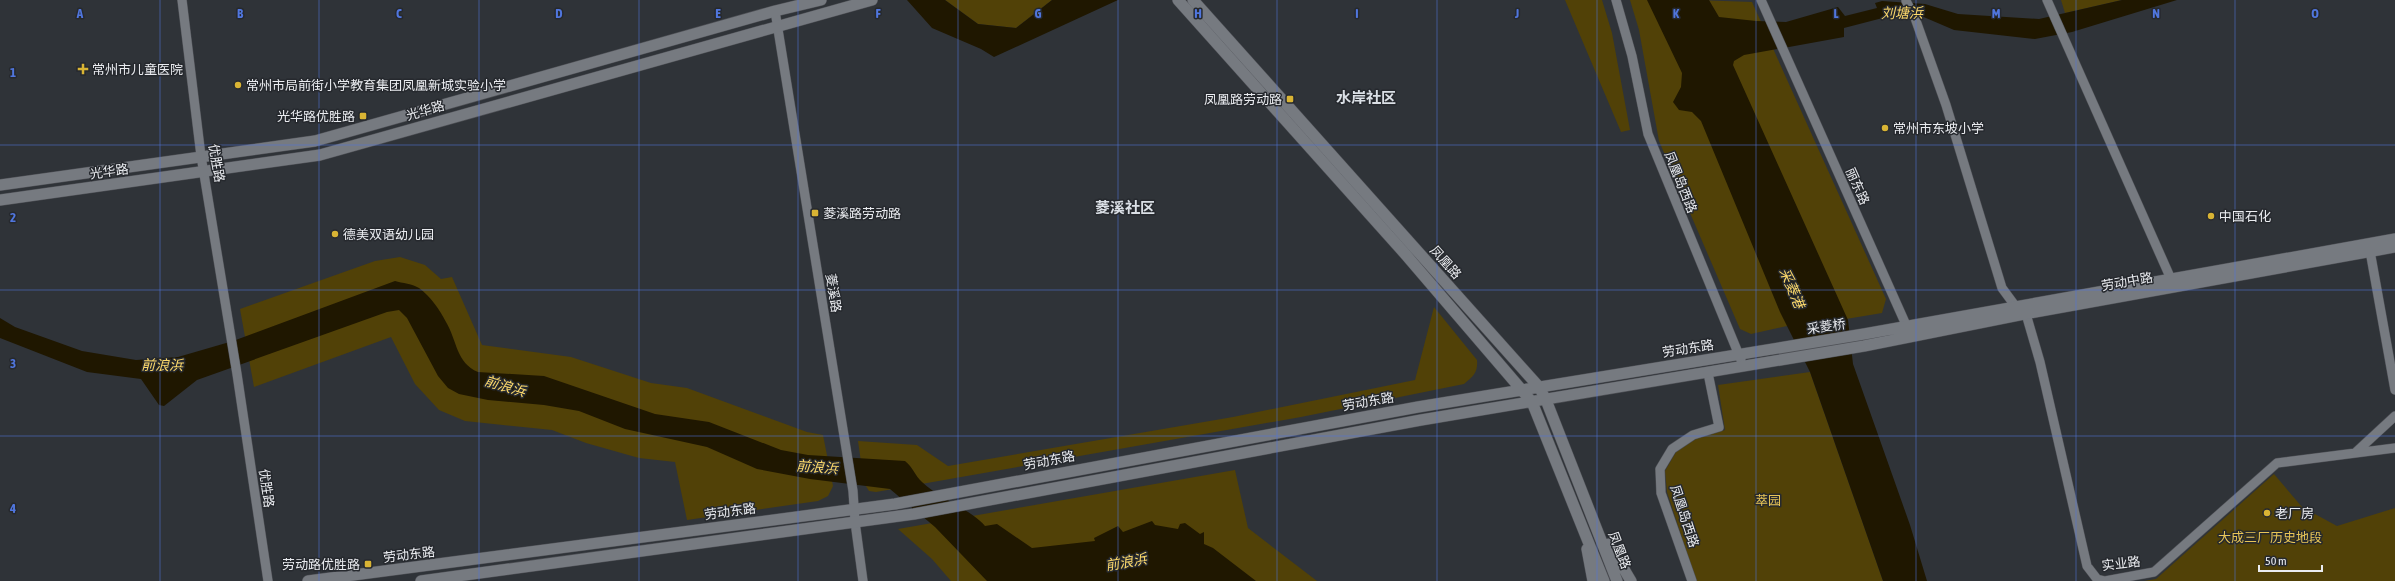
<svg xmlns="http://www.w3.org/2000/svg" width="2395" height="581" viewBox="0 0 2395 581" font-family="'Asap Condensed','Noto Sans SC',sans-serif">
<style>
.green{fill:#514107}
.water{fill:#1f1700}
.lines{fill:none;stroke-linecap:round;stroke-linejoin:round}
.minor-casing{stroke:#4f5156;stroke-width:10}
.secondary-casing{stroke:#4f5156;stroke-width:12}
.minor{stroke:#767a80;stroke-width:9}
.secondary{stroke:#767a80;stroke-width:11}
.grid{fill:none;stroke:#5076de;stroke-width:1;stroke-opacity:0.55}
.poi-dot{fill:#d9b434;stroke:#26292e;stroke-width:1.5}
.labels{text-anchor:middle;stroke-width:3;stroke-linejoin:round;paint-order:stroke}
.poi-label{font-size:13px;fill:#eaecf0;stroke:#26292e;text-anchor:start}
.street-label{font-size:13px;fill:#eaecf0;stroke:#26292e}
.park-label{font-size:13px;fill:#e8c556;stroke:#26292e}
.water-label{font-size:14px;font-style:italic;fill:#fcd96b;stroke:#26292e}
.quarter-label{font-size:15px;font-weight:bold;fill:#dadfe5;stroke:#26292e}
.grid-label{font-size:13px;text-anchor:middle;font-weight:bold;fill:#5076de;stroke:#26292e;stroke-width:3;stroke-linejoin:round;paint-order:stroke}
</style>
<rect width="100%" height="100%" fill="#2f3338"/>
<path class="green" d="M945,0H1052L1016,28L978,24Z
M1565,0H1602L1612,33L1630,130L1621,132Z
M1630,0H1653L1796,324L1751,334L1740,329L1659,141L1639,30Z
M1696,0L1752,2L1886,299L1882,313L1834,321Z
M2061,0H2122L2065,13Z
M400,257L425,265L441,279L452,277L482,345L571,357L651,383L687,388L807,432L823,435L833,486L828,496L818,501L687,520L675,462L639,458L586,443L552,430L465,421L439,410L415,384L391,337L254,387L240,309L375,261Z
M1434,307L1477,360C1478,372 1474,376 1464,384L1301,417L876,492L869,491L864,483L858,441L917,445L948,466L1233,417L1415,380Z
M1810,372L1883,581H1696L1667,492L1665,471L1676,452L1696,439L1725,430L1718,385Z
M1235,470L1248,528L1317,581H951L932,559L898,529Z
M2274,474L2302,507L2337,526L2395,508V581H2144L2156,579Z"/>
<path class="water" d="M907,0H945L978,24L1016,28L1052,0H1118L994,57L981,49L932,28Z
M1647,0H1709L1719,17L1756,21L1786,22L1838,7L1845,16L1877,8L1875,3L1882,1L1925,4L1958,14L2039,19L2122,0H2177L2072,32L2035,39L1954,30L1919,15L1898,14L1844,28V37L1744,55L1734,61L1733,65L1848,320L1853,364L1910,525L1927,581H1883L1810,372L1780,312L1701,121L1692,112L1679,110L1673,102L1681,87L1682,73Z
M395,281C402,283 413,284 419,288C430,296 440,310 446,322C457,340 456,363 478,372L544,376L655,414L709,422L781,450L808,455L905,461C913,467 915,476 922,482C940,499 972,510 985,526L997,524L1032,548L1095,541L1094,538L1118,526L1123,532L1152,521L1155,525L1178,529L1180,524L1185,523L1200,534L1204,532V544L1213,548L1256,581H987L935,527L890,489L810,479L757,469L707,447L625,429L579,411L544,405L488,400L459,394L448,388L438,376L407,318L399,310L387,312L197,380L164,406L159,405L141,379L87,372L0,338V318L15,327L82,351L136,360L178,357L233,341Z"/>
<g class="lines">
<defs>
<path id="minor" d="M182,0L201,156L237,374L268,581
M1616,0L1632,56L1648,134L1741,360
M1761,0L1907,327
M2047,0L2171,279
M1906,1L1915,18L1946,105L2002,288L2016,307L2026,314L2040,362L2087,566L2097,579L2105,581L2154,572L2277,463L2395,448
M775,11L853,491L855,522L863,581
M2370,251L2395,390
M2355,453L2395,416
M1692,581L1661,493L1660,469L1672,449L1693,435L1719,427L1708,373"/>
<path id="secondary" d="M1178,0L1406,255L1532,402L1604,581
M1193,0L1539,387L1546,400L1617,581
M0,185L315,141L775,11L821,0
M0,200L320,155L872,0
M1609,544L1631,581
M1587,549L1593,581
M308,581L895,504L1418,407L1864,334L2395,239
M421,581L914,514L1421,420L1864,346L2035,312L2395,247"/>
</defs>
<use href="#minor" class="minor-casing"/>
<use href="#secondary" class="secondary-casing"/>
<use href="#minor" class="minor"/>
<use href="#secondary" class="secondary"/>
</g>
<path class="grid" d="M160,0V581M319,0V581M479,0V581M639,0V581M798,0V581M958,0V581M1118,0V581M1277,0V581M1437,0V581M1597,0V581M1756,0V581M1916,0V581M2076,0V581M2235,0V581M0,145H2395M0,290H2395M0,436H2395"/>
<g class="poi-dot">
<path d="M81 63h4v4h4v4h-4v4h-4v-4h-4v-4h4z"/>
<circle cx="238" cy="85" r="4"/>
<rect x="1286" y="95" width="8" height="8" rx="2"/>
<rect x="359" y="112" width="8" height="8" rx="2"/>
<circle cx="1885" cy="128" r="4"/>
<rect x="811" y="209" width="8" height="8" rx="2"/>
<circle cx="2211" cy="216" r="4"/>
<circle cx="335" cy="234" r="4"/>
<circle cx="2267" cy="513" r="4"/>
<rect x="364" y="560" width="8" height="8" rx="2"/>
</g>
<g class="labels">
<g class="poi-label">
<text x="92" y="74">常州市儿童医院</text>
<text x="246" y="90">常州市局前街小学教育集团凤凰新城实验小学</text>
<text x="1282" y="104" text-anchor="end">凤凰路劳动路</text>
<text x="355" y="121" text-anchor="end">光华路优胜路</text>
<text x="1893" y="133">常州市东坡小学</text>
<text x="823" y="218">菱溪路劳动路</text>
<text x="2219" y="221">中国石化</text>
<text x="343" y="239">德美双语幼儿园</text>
<text x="2275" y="518">老厂房</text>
<text x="360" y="569" text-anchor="end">劳动路优胜路</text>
</g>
<g class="street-label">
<text transform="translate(425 110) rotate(-16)" y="5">光华路</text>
<text transform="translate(217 163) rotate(80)" y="5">优胜路</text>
<text transform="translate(109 171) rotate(-8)" y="5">光华路</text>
<text transform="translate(1681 182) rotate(68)" y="5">凤凰岛西路</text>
<text transform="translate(1858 186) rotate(66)" y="5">丽东路</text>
<text transform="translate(1446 262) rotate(48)" y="5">凤凰路</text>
<text transform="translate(2127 281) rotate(-10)" y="5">劳动中路</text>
<text transform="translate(834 293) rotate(81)" y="5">菱溪路</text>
<text transform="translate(1826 326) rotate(-8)" y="5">采菱桥</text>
<text transform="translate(1688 348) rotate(-9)" y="5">劳动东路</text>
<text transform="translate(1368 401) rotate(-10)" y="5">劳动东路</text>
<text transform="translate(1049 460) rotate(-11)" y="5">劳动东路</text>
<text transform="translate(267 488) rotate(82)" y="5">优胜路</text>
<text transform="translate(730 511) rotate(-8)" y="5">劳动东路</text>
<text transform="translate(1685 516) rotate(72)" y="5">凤凰岛西路</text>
<text transform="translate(1620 550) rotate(69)" y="5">凤凰路</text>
<text transform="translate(409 554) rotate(-7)" y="5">劳动东路</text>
<text transform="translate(2121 563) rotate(-7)" y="5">实业路</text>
</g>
<g class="park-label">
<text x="1768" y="505">萃园</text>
<text x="2270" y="542">大成三厂历史地段</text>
</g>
<g class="water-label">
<text transform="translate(1902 13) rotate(-1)" y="5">刘塘浜</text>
<text transform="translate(1792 288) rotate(67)" y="5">采菱港</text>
<text transform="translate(162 365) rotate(1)" y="5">前浪浜</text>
<text transform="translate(505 386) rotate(17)" y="5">前浪浜</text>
<text transform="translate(817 467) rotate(5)" y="5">前浪浜</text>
<text transform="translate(1126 562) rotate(-10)" y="5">前浪浜</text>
</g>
<g class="quarter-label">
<text x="1366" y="103">水岸社区</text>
<text x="1125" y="213">菱溪社区</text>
</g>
</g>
<g class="grid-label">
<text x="80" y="18">A</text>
<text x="240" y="18">B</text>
<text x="399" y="18">C</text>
<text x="559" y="18">D</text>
<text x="718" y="18">E</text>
<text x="878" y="18">F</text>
<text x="1038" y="18">G</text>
<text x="1198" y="18">H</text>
<text x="1357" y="18">I</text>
<text x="1517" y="18">J</text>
<text x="1676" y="18">K</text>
<text x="1836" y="18">L</text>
<text x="1996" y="18">M</text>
<text x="2156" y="18">N</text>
<text x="2315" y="18">O</text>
<text x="13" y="77">1</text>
<text x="13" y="222">2</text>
<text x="13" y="368">3</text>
<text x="13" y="513">4</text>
</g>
<path d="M2259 565v6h63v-6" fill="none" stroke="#eaecf0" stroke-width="2"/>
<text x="2265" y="565" font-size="12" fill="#eaecf0" stroke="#26292e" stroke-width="3" paint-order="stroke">50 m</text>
</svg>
